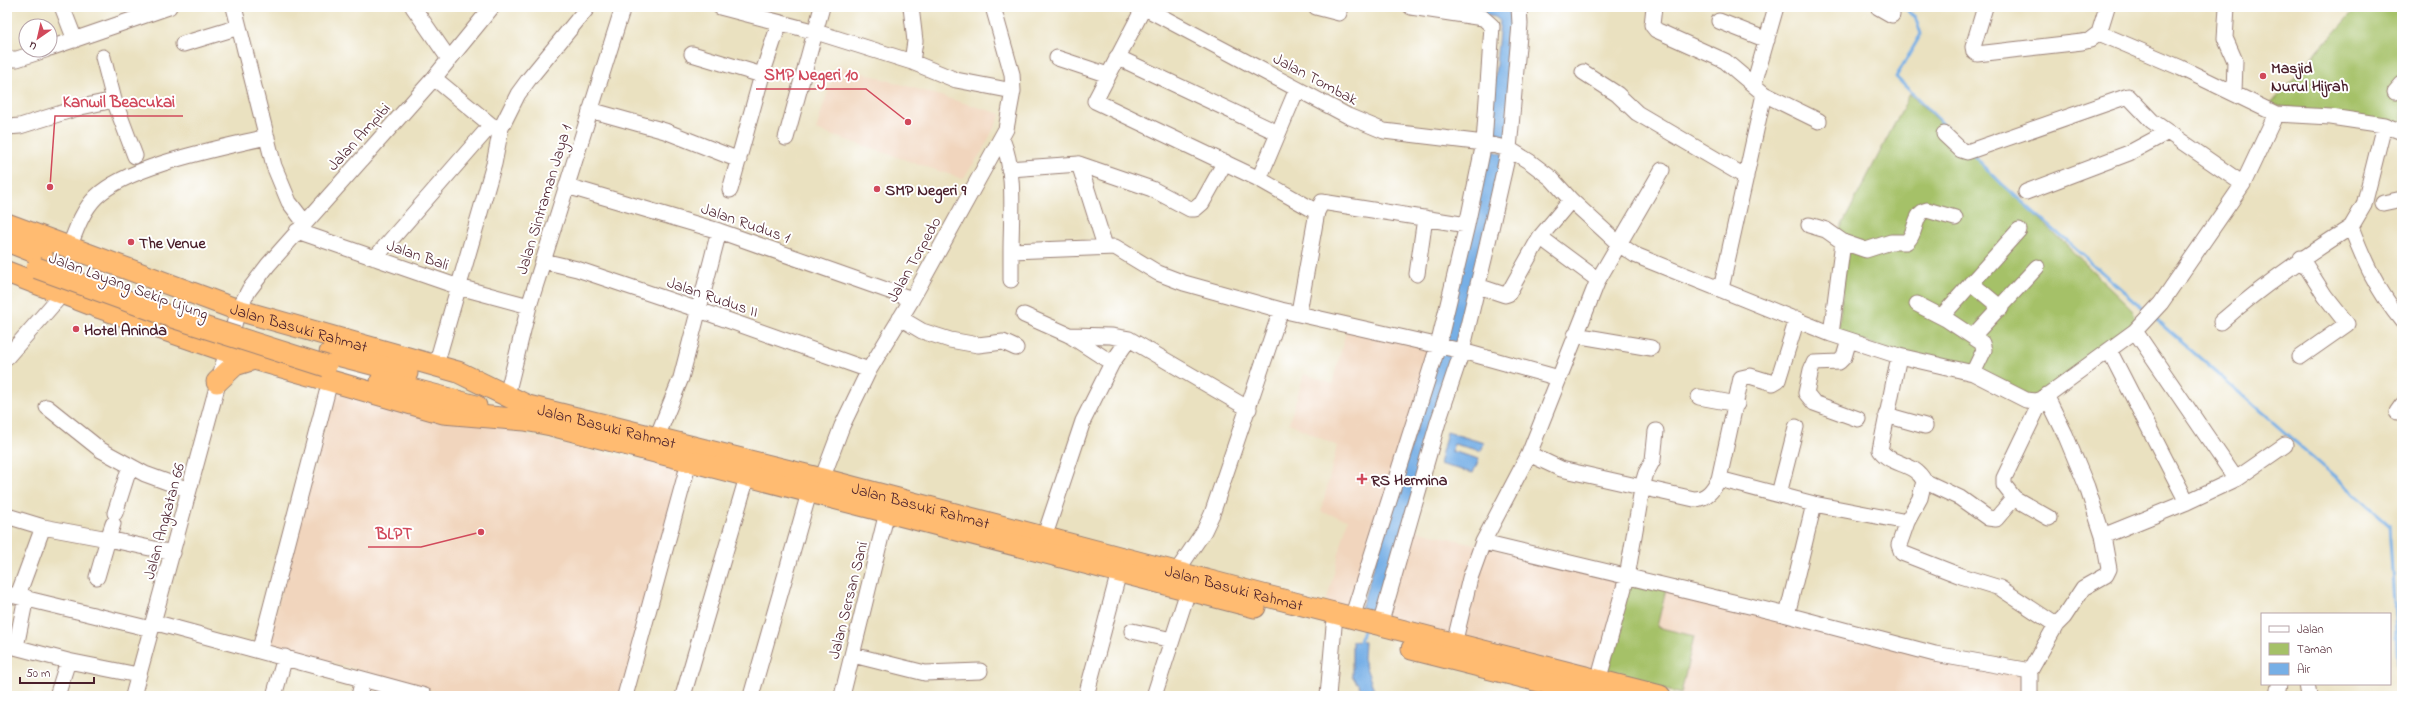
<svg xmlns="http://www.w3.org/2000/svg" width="2409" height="703" viewBox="0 0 2409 703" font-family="'Indie Flower',sans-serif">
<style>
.built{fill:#f1d5bd}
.green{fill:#a5c167;stroke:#787049}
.water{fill:#76afe6;stroke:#606788}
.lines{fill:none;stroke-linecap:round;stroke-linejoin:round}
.stream{stroke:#76afe6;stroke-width:3}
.minor-casing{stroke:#9a8076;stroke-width:17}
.highway-casing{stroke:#9a8076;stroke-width:23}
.minor{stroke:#fff;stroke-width:15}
.highway{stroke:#ffbb71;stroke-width:21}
.highway-bridge-casing{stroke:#9a8076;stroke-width:23;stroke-linecap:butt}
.highway-bridge{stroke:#ffbb71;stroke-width:21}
.poi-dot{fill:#d1495b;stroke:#fff;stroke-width:1.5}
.labels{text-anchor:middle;stroke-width:4;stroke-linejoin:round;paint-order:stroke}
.poi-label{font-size:16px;font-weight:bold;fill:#4a1f2b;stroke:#fff;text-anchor:start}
.street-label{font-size:16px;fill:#4a1f2b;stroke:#fff}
.leader{fill:none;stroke:#d1495b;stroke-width:1.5}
.callout-dot{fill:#d1495b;stroke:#fff;stroke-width:1.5}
.callout-label{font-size:17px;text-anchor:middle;font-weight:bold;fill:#d1495b;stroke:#fff;stroke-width:4;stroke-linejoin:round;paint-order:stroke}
</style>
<rect width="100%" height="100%" fill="#fff"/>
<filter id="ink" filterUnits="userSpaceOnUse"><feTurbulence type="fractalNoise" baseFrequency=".025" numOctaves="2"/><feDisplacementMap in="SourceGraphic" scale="8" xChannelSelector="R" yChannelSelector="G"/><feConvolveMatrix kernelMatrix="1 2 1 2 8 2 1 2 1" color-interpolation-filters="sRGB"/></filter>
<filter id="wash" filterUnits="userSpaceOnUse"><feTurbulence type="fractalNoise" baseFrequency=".012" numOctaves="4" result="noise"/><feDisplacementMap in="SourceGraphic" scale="16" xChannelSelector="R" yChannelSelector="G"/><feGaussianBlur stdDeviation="0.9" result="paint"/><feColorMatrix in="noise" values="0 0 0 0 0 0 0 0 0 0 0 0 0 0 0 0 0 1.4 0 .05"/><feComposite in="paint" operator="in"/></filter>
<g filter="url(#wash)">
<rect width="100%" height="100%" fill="#eae1c0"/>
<path class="built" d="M836,65L1001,114L983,150L963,179L816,130Z
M1347,328L1432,350L1351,614L1325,607L1348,519L1321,512L1337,446L1289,423L1304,374L1332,384Z
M337,384L586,450L682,468L621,696H452L267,644Z
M1412,529L2027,677L2026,696H1685L1383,622Z"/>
<path class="green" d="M2357,7H2402V125L2270,105Z
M1910,94L2133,310L2138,327L2033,401L1838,332L1848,245L1840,229Z
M1630,581L1666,589L1657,627L1694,636L1681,694L1607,676Z"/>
<path class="water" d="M1436,7H1513L1517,11L1506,146L1489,142L1500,21L1495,17Z
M1488,149L1505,155L1458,347L1444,345Z
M1441,350L1457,354L1374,618L1359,614Z
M1447,432L1484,443L1481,451L1454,444L1451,451L1479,459L1473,473L1439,464Z
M1352,641L1364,642L1363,659L1376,696H1362V690L1352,676Z"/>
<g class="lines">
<path class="stream" d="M1904,7L1915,17L1921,34L1896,77L1947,128
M1973,155L2004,186L2147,312
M2153,317L2389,524L2400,696
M1359,645L1364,627"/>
</g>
</g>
<g filter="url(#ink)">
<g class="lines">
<defs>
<path id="minor" d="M234,7L274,166L289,202L305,223
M413,7L449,59
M720,7L816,32L912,62L956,80L1013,91
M911,7L915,41L912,62
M1143,7L1348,116L1384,131L1484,143L1509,149L1530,162L1551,178L1571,200L1620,245L1635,255L1831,334L1899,356L1973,373L2026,400L2036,401L2042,399L2135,331L2161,303L2243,184L2276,114
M1144,7L1095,101L1259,179L1297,89
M1316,7L1339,13
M1654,7L1652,25L1656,30L1725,61L1764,94L1819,121
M1878,7L1892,15
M1985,7L1973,47L1974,52L1977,54L2082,42L2090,40L2099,33L2181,68L2276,114L2331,117L2384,125L2402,132
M2227,7L2225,38L2235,61L2234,93
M63,9L75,40
M1719,21L1767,40
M2099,33L2107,7
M183,44L239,27
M50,48L169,7
M692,54L762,75
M103,57L114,100L135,156
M1117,57L1278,133
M1057,58L1108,75
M7,59H17L45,50
M1583,72L1617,94L1637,113L1746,177
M434,78L491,125L500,128
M1754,84L1776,7
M2395,92L2402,84
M590,110L665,131L739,160
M2384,125L2364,205L2351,227C2364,261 2378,292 2402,321
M7,127L20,126L81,107L114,100
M1944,134L1961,150L1967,152L2128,96L2152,121L2243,184
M786,138L822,7
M1002,139C1016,172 1011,215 1011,251
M1079,164L1105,246
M1009,169L1079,164L1152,189L1190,209H1195L1202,203L1225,162
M1259,179L1317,212L1322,202L1467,225
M567,186L719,231L912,299
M730,190L762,75L779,24
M2026,192L2129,153L2168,132
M2383,203L2402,199
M1809,225L1826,230L1843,242L1831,334
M297,231L459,287L529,306
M1540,237L1598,280
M1843,242L1866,250L1891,242H1906C1917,235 1913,213 1927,210L1955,218
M69,248C76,230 82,211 96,197C129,165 221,148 267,137
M375,258L491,125
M543,261L577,269L699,310L869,370
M1417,274L1425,218
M1011,280V251L1115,247L1158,273L1184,283L1281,310L1462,351L1559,378
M1971,283L2001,308
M1478,286L1505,295L1508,294L1540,237L1571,200
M1721,289L1764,94
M1917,304L1946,319L1982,343L1984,350L1973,373
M1299,312L1317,212
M1024,315L1069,335L1112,363
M1942,316L2019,230
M900,318L922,331L950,340L978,345L1003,342L1016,348
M2221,322C2262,286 2305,256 2351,227
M2135,331L2236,479
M1069,335L1111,336L1129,339L1249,409
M1575,335L1651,348
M1973,336L2037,267
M1849,340L1844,357L1839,362L1814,363L1811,370L1806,393L1814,403L1858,419
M2109,350L2187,502
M7,357L63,293
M2300,357L2347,324L2325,296L2301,258
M436,365L494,164L501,128L518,94L529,79L588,7
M507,395L529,306L623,7
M1699,397L1737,404
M47,407L101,450L145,474L189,490
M2397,412L2402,405
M1886,415L1925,426
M657,437L681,378L719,231
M1529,454L1561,469L1694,499C1707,499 1713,490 1719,479L1814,504L1907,522L1920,498L1924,481C1915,462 1891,466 1880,450L1899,356
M822,479L842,426L869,370L912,299L1006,129L1013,91L1012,74L993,7
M1719,479L1741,378L1750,376L1773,383L1778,380L1797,319
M1924,481L1960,498L1988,518L1996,519L2014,498L2004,485V478L2042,399
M1779,494L1796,427
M2014,498L2049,518
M115,513L130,466
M7,516L43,527L108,539L113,524
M1907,522L1899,545L1902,553L1961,576L2000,588L2056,625
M2103,536L2187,502L2236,479L2285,445
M1044,538L1083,421L1112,363L1129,339
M1483,542L1787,615L1935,654L2030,671
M1177,571L1204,531L1212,514L1281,310
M97,577L108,539L173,553
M7,594L151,629
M18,595L43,527
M1787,615L1814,504
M1352,618L1438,346L1467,225L1484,143L1492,26L1483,18L1411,7
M153,622L425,696
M1380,625L1438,422L1462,351L1485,255L1509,149L1520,24L1519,7
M1132,631L1172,640
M1454,644L1470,578L1483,542L1529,454L1598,280L1662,170
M7,645L68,661L138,675
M16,647L26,597
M260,649L330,381
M853,655L925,673L980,671
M1598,681L1627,577L1643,483L1646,473L1653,460L1656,431
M2307,684L2309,696
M57,696L68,661
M133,696L238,310L249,290L268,265L434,78L492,7
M274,696L285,657
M359,696L363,679
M625,696L689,462
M683,696L747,477
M751,696L809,493
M842,696L887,512
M1086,696L1119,572
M1154,696L1188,591
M1328,696L1334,626
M2030,696V671L2056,625L2064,617L2083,588L2106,575L2109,569L2103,536L2087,487L2065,434L2046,395
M2277,696L2279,684"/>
<g id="highway">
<path id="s1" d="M7,224L238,310L458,372L528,406L822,479L1263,595L1660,696"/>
<path d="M7,241L42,255"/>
<path d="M7,272L95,306L226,351L443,413L525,420L551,425L1255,607"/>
<path d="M330,353L407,373"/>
<path d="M381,381L476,406"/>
<path d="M217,382L235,365L254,359"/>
<path d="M1412,649L1598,696"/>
</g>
</defs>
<use href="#minor" class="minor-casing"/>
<use href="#highway" class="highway-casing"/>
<use href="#minor" class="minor"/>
<use href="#highway" class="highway"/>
<defs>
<path id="highway-bridge" d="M37,268L169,316L326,366"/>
</defs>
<use href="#highway-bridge" class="highway-bridge-casing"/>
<use href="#highway-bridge" class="highway-bridge"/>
</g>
</g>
<g class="poi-dot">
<circle cx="2263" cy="76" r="4"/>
<circle cx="877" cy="189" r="4"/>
<circle cx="131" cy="242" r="4"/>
<circle cx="76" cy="329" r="4"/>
<path d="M1360 473h4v4h4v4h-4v4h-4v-4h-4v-4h4z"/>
</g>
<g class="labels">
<g class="poi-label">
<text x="2271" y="73">Masjid<tspan x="2271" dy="18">Nurul Hijrah</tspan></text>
<text x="885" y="195">SMP Negeri 9</text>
<text x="139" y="248">The Venue</text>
<text x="84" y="335">Hotel Aninda</text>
<text x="1371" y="485">RS Hermina</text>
</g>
<g class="street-label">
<text transform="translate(1316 78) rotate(28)" y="6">Jalan Tombak</text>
<text transform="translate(358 136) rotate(-48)" y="6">Jalan Ampibi</text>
<text transform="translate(543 199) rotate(-73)" y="6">Jalan Sintraman Jaya 1</text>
<text transform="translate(746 222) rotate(19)" y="6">Jalan Rudus 1</text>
<text transform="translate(418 254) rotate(19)" y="6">Jalan Bali</text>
<text transform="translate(913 259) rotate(-61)" y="6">Jalan Torpedo</text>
<text transform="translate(129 285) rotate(20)" y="6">Jalan Layang Sekip Ujung</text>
<text transform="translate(713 296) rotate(19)" y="6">Jalan Rudus II</text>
<text dy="6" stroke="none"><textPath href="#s1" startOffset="310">Jalan Basuki Rahmat</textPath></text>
<text dy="6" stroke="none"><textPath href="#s1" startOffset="634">Jalan Basuki Rahmat</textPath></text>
<text dy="6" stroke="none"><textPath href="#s1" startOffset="958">Jalan Basuki Rahmat</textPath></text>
<text transform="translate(163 521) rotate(-75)" y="6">Jalan Angkatan 66</text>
<text dy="6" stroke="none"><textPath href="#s1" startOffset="1282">Jalan Basuki Rahmat</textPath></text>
<text transform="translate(847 600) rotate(-76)" y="6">Jalan Sersan Sani</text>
</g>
</g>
<path class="leader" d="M908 122L866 89H756M50 187L55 116H183M481 532L421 547H368"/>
<g class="callout-dot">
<circle cx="908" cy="122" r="4"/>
<circle cx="50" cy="187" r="4"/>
<circle cx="481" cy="532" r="4"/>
</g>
<g class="callout-label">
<text x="811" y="80">SMP Negeri 10</text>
<text x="119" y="107">Kanwil Beacukai</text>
<text x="394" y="539">BLPT</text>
</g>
<rect width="2409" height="703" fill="none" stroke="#fff" stroke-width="24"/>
<rect x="2261" y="613" width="130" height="72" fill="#ffffff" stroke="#b7a5aa"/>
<rect x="2269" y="626" width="20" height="6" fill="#ffffff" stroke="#b7a5aa"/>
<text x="2297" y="633" font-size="12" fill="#4a1f2b">Jalan</text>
<rect x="2269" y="643" width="20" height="12" fill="#a5c167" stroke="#b7a5aa"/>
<text x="2297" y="653" font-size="12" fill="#4a1f2b">Taman</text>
<rect x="2269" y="663" width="20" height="12" fill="#76afe6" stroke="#b7a5aa"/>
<text x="2297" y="673" font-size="12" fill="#4a1f2b">Air</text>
<g transform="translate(38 38) rotate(214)"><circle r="19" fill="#ffffff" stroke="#b7a5aa"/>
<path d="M0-3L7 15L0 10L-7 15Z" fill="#d1495b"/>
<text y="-6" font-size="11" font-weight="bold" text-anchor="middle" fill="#4a1f2b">U</text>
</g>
<path d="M20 677v6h74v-6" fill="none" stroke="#4a1f2b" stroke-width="2"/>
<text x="26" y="677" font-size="12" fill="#4a1f2b" stroke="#ffffff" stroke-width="3" paint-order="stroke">50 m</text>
</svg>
